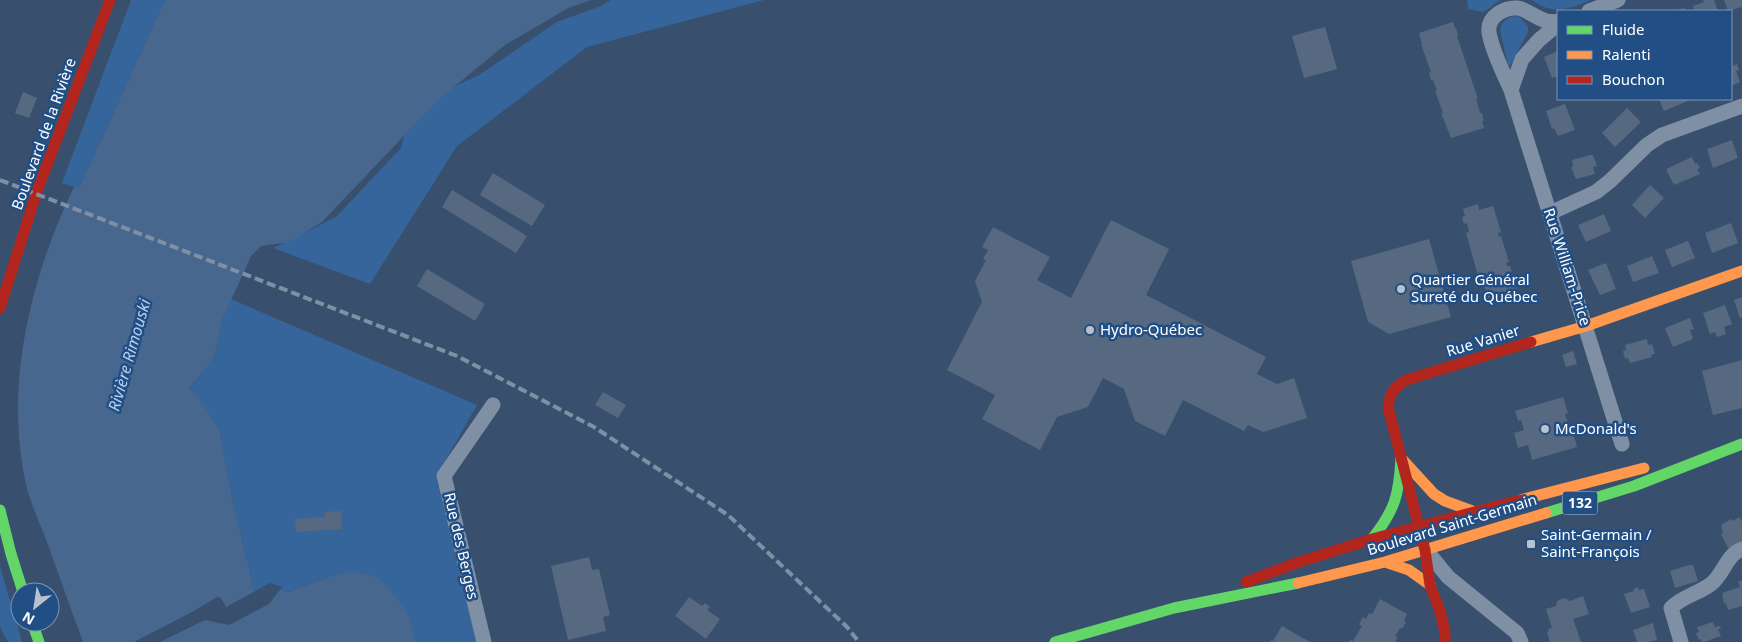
<svg xmlns="http://www.w3.org/2000/svg" width="1742" height="642" viewBox="0 0 1742 642" font-family="'Noto Sans',sans-serif">
<style>
.green{fill:#35659b}
.water{fill:#47678e}
.pier{fill:#38506e}
.building{fill:#566981}
.lines{fill:none;stroke-linecap:round;stroke-linejoin:round}
.street{stroke:#7f90a4;stroke-width:15}
.fast{stroke:#63d668;stroke-width:11}
.slow{stroke:#ff974d;stroke-width:11}
.jam{stroke:#b3261e;stroke-width:11}
.rail{stroke:#7f90a4;stroke-width:4;stroke-dasharray:9 4;stroke-linecap:butt}
.poi-dot{fill:#b9c2cc;stroke:#214e85;stroke-width:2}
.labels{text-anchor:middle;stroke-width:5;stroke-linejoin:round;paint-order:stroke}
.shield{fill:#214e85;stroke:#bccada;stroke-width:1}
.shield-label{font-size:14px;font-weight:bold;fill:#fff}
.street-label{font-size:15px;fill:#fff;stroke:#214e85}
.poi-label{font-size:15px;fill:#fff;stroke:#214e85;text-anchor:start}
.water-label{font-size:16px;font-style:italic;fill:#b6d1f1;stroke:#214e85}
</style>
<rect width="100%" height="100%" fill="#38506e"/>
<path class="green" d="M131,0H165C136,62 109,125 79,187H74L62,183Z
M611,0H764L587,47L457,146L370,284L273,248L336,217L401,148L410,113L447,90L479,75L557,22L601,6Z
M1467,0H1500L1484,12L1468,9Z
M1532,0H1591C1568,9 1554,16 1532,0Z
M1516,16L1520,17L1528,27V32L1510,66H1508L1500,29C1502,21 1508,17 1516,16Z
M231,299L477,405L436,477L477,642H416L410,619L329,577L288,592L270,586L255,593L232,498L220,431L189,389L203,373L215,355L223,318Z
M0,566L22,642H8L0,627Z"/>
<path class="water" d="M165,0H591L568,8L505,45L438,100L322,222L289,242L261,246L251,256L223,318L215,355L203,373L189,388L199,398L220,431L232,498L255,593L270,586L288,592L329,577L355,571L378,578L397,598L410,619L416,642H83C71,609 59,576 47,542C41,526 33,509 28,492C2,392 30,278 74,187H79C109,125 136,62 165,0Z"/>
<path class="pier" d="M270,583L282,587L269,604L229,625L205,620L160,642H134L192,612L217,597L221,598L226,607Z"/>
<path class="building" d="M1703,0H1714L1718,11H1695L1693,6L1704,2Z
M1724,0H1742V7L1728,11Z
M1684,8L1685,11H1669L1675,9L1676,11Z
M1453,22L1455,28H1456L1458,35L1457,36L1478,99H1476L1480,113H1482L1484,121H1482L1484,128L1451,138L1441,113H1443L1435,91L1437,90L1433,80H1431L1429,73L1431,72L1421,44H1422L1419,33Z
M1325,27L1337,69L1304,78L1292,36Z
M1558,51V76L1552,78L1544,57Z
M1732,64L1733,66L1737,64L1739,70L1736,71L1740,82L1731,86V65Z
M23,92L37,98L29,118L15,113Z
M1659,99H1689L1690,100L1664,111Z
M1565,104L1575,130L1558,136L1554,128L1552,129L1546,111Z
M1627,108L1641,122L1615,147L1602,133Z
M1732,140L1738,158L1713,168L1707,149Z
M1590,155H1593L1597,166L1593,167L1595,174L1576,179L1571,167H1573L1572,160Z
M1692,157L1695,164L1697,163L1700,168L1697,169L1700,174L1674,185L1666,169Z
M493,173L545,205L532,226L480,195Z
M1650,185L1664,198L1645,218L1632,205Z
M452,190L527,236L516,253L442,207Z
M1478,204L1479,210L1493,206L1501,232L1498,233L1499,237L1501,236L1509,262L1506,263L1507,266H1510L1518,293L1504,297L1505,301L1490,306L1488,299H1485L1483,291H1486L1483,282L1480,283L1466,233L1469,232L1467,223L1464,224L1462,217L1465,216L1463,209Z
M1604,214L1611,231L1586,242L1578,225Z
M1111,220L1169,249L1146,295L1266,357L1257,374L1277,384L1294,378L1307,418L1263,432L1248,425L1244,431L1183,400L1165,436L1135,421L1124,389L1103,378L1088,407L1057,417L1040,450L982,419L995,395L947,370L982,302L975,281L986,260L983,259L988,250L982,247L993,227L1050,257L1037,280L1071,298Z
M1731,223L1738,243L1712,253L1705,233Z
M1429,239L1451,317L1389,334L1368,322L1351,261Z
M1688,241L1695,258L1672,267L1665,250Z
M1652,256L1659,273L1633,282L1627,266Z
M1606,263L1616,289L1600,295L1588,270Z
M427,269L485,304L475,321L417,286Z
M1742,297V317L1740,318L1734,300Z
M1725,305L1732,324L1724,327L1726,334L1717,337L1715,332L1710,334L1703,313Z
M1690,318L1694,329L1690,330L1693,339L1673,347L1665,328Z
M1647,339L1648,345L1652,344L1655,354L1651,355L1652,357L1630,363L1628,358L1625,359L1623,351L1626,350L1625,345Z
M1573,351L1577,364L1566,367L1562,355Z
M1742,360V408L1713,415L1702,371Z
M603,392L626,405L618,418L595,405Z
M1563,397L1568,413L1565,414L1569,426H1571L1577,447L1532,460L1528,445L1518,448L1514,433L1524,430L1521,420L1518,421L1515,411Z
M341,511L342,529L296,532L295,519L325,517L324,512Z
M1740,517L1742,522V545L1728,548L1721,534L1723,533L1721,525L1731,519L1732,521Z
M589,557L592,570L599,569L610,615L603,617L606,631L568,640L551,566Z
M1689,565H1693L1698,581L1675,588L1670,571Z
M1742,580V606L1728,610L1726,603L1724,604L1722,593L1740,587L1738,582Z
M1638,587L1639,590L1644,589L1650,607L1631,613L1624,594L1634,591L1633,589Z
M1583,596L1589,614L1573,619L1581,642H1550L1547,632L1549,631L1548,629L1552,628L1546,609L1556,606L1557,602L1559,600L1565,598L1570,601Z
M689,597L702,606L705,603L710,607L707,610L720,619L706,639L675,616Z
M1380,599L1407,614L1404,621L1406,622L1402,629L1400,628L1395,636L1398,637L1395,642H1349L1350,640L1353,641L1362,626L1359,624L1363,617L1366,619L1369,613L1372,614Z
M1713,622L1715,627L1720,626L1721,628L1718,629L1721,636L1704,642H1702L1701,639L1699,640L1696,633L1699,632L1697,627Z
M1653,623L1657,640L1649,642H1637L1633,630Z
M1282,626L1310,642H1270L1271,640L1273,641Z"/>
<g class="lines">
<path class="street" d="M1589,11L1618,0
M1558,22C1555,21 1550,22 1547,21C1537,19 1528,10 1518,8C1505,7 1487,16 1489,32C1491,48 1504,75 1511,90L1622,444
M1511,90L1522,59L1539,40L1558,24
M1550,213L1596,192L1610,181L1647,145L1662,135L1742,106
M1426,550L1448,577L1517,633L1521,642
M484,642L444,476L493,405
M1681,642L1671,608C1682,596 1698,594 1711,584C1724,574 1726,555 1742,549"/>
<path class="fast" d="M0,510L11,554L23,592
M1546,513L1634,486L1742,444
M1372,539C1395,510 1399,495 1401,458
M32,622L39,642
M1055,642L1174,608L1298,583"/>
<path class="slow" d="M1531,342L1586,326L1742,271
M1401,458L1434,494L1445,501L1475,512
M1520,500L1644,468
M1385,562L1409,570L1430,585
M1298,583L1385,562L1546,513"/>
<path class="jam" d="M0,308L37,191L110,0
M1246,582L1299,562L1372,539L1520,500
M1445,642V632L1440,611L1430,585L1425,550L1388,407C1389,394 1395,387 1406,380L1531,342"/>
<path class="rail" d="M0,180L457,356L594,427L728,515L847,627L859,642"/>
</g>
<g class="poi-dot">
<circle cx="1401" cy="289" r="5"/>
<circle cx="1090" cy="330" r="5"/>
<circle cx="1545" cy="429" r="5"/>
<rect x="1526" y="539" width="10" height="10" rx="2.5"/>
</g>
<g class="labels">
<rect class="shield" x="1562.5" y="491.5" width="35" height="23" rx="4"/>
<g class="shield-label">
<text x="1580" y="508">132</text>
</g>
<g class="street-label">
<text transform="translate(44 134) rotate(-70)" y="5">Boulevard de la Rivière</text>
<text transform="translate(1567 267) rotate(72)" y="5">Rue William-Price</text>
<text transform="translate(1483 341) rotate(-17)" y="5">Rue Vanier</text>
<text transform="translate(1452 525) rotate(-17)" y="5">Boulevard Saint-Germain</text>
<text transform="translate(461 546) rotate(77)" y="5">Rue des Berges</text>
</g>
<g class="poi-label">
<text x="1411" y="285">Quartier Général<tspan x="1411" dy="17">Sureté du Québec</tspan></text>
<text x="1100" y="335">Hydro-Québec</text>
<text x="1555" y="434">McDonald's</text>
<text x="1541" y="540">Saint-Germain /<tspan x="1541" dy="17">Saint-François</tspan></text>
</g>
<g class="water-label">
<text transform="translate(129 355) rotate(-74)" y="6">Rivière Rimouski</text>
</g>
</g>
<rect x="1557" y="10" width="175" height="90" fill="#214e85" stroke="#7a95b6"/>
<rect x="1567" y="26" width="25" height="8" fill="#63d668" stroke="#7a95b6"/>
<text x="1602" y="35" font-size="15" fill="#ffffff">Fluide</text>
<rect x="1567" y="51" width="25" height="8" fill="#ff974d" stroke="#7a95b6"/>
<text x="1602" y="60" font-size="15" fill="#ffffff">Ralenti</text>
<rect x="1567" y="76" width="25" height="8" fill="#b3261e" stroke="#7a95b6"/>
<text x="1602" y="85" font-size="15" fill="#ffffff">Bouchon</text>
<g transform="translate(35 607) rotate(210)"><circle r="24" fill="#214e85" stroke="#7a95b6"/>
<path d="M0-4L9 19L0 12L-9 19Z" fill="#b9c2cc"/>
<text y="-8" font-size="14" font-weight="bold" text-anchor="middle" fill="#ffffff">N</text>
</g>
</svg>
